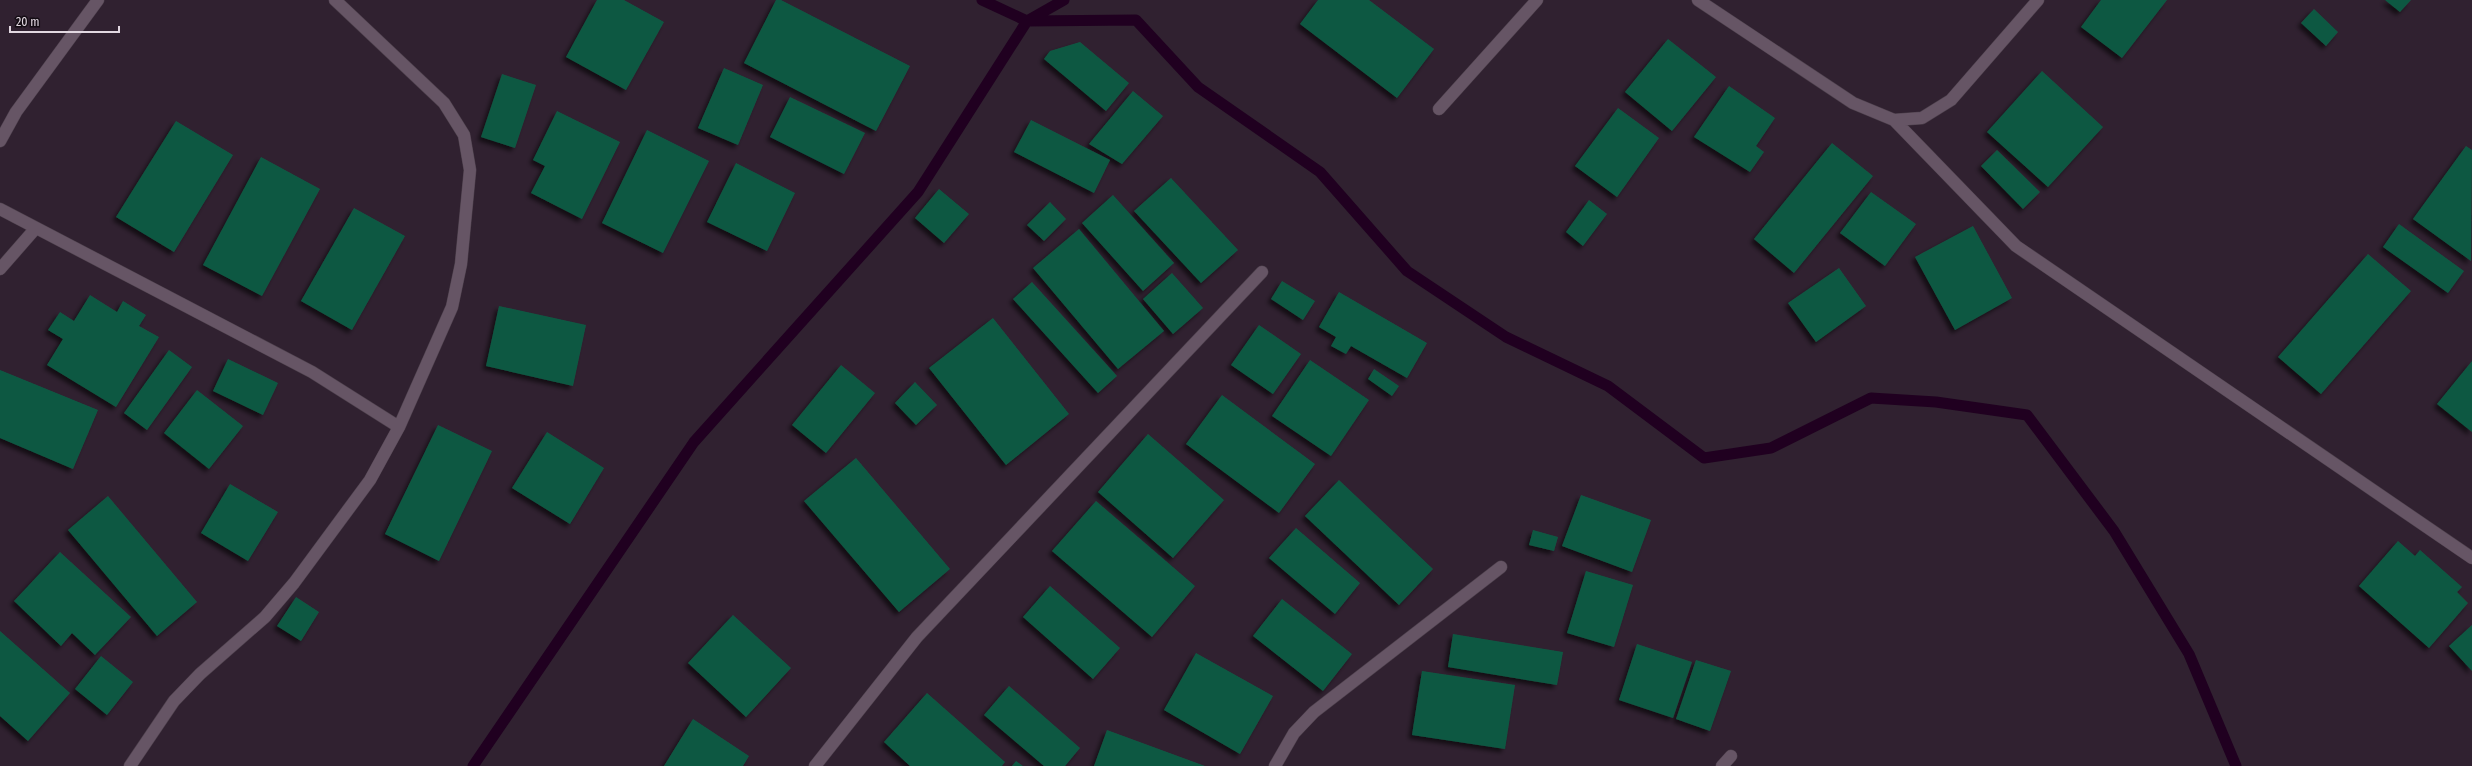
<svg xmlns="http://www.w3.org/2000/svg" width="2472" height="766" viewBox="0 0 2472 766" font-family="'Fira Sans Condensed',sans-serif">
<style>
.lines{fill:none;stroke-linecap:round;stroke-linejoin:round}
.stream{stroke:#200020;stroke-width:11}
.building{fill:#115943;filter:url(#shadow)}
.street-casing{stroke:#4d404c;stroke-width:13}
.street{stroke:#665565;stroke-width:12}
</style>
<defs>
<filter id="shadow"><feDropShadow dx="-3.5" dy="3.5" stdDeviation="2" flood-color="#0009"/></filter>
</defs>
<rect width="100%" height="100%" fill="#302130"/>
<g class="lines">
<path class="stream" d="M982,0L1027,21L1136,20L1198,87L1320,172L1407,271L1506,337L1608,386L1704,458L1771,448L1871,398L1936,402L2027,415L2114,531L2189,654L2236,766
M473,766L694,442L918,192L1027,21L1064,0"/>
</g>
<path class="building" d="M597,0H624L664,22L626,90L566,57Z
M776,0H781L910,66L876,131L744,63Z
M1318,0H1369L1434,49L1397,98L1300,24Z
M2101,0H2167L2122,58L2081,27Z
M2385,0H2411L2400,12Z
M2314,9L2338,32L2326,46L2301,23Z
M1668,39L1716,77L1672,131L1625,92Z
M1080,42L1129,83L1106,111L1044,59L1050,51Z
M724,68L763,85L738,145L698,128Z
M2042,71L2103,127L2048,187L1987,132Z
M502,74L536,85L515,148L481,137Z
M1729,86L1775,118L1756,146L1764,152L1750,172L1694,137Z
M1133,91L1163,116L1122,164L1089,144Z
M790,97L865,133L844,174L770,137Z
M1618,108L1659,138L1617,197L1575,166Z
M557,111L620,142L582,219L531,193L545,166L533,160Z
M1031,120L1110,160L1094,193L1014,152Z
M176,121L233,155L174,252L116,217Z
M647,130L709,161L663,253L602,223Z
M1832,143L1873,176L1794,273L1754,239Z
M2466,146L2472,150L2471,261L2413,219Z
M1997,150L2040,192L2023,209L1981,166Z
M261,157L320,189L262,296L203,265Z
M736,163L795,193L767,251L707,222Z
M1171,178L1238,250L1201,283L1134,211Z
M939,189L969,214L944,243L915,218Z
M1871,192L1916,224L1885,266L1840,233Z
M1113,195L1174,263L1143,291L1082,223Z
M1589,200L1607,214L1583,246L1566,232Z
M1050,202L1066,219L1044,241L1027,225Z
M354,208L405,236L352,330L301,301Z
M2399,224L2464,271L2448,293L2383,247Z
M1973,226L2012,298L1955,330L1915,257Z
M1079,229L1164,331L1118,369L1033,268Z
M2368,254L2411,291L2321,394L2278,357Z
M1839,268L1866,306L1816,342L1788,303Z
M1172,273L1203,308L1173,334L1143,299Z
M1282,281L1315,301L1303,320L1271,299Z
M1032,282L1117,376L1098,393L1013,299Z
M1339,292L1427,343L1407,378L1351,346L1346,354L1331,346L1336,337L1319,327Z
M90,295L117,312L123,301L146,315L139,326L159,337L116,407L47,365L63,339L48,330L60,312L74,321Z
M499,306L586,325L573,386L486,366Z
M993,318L1069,414L1006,465L929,368Z
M1259,325L1301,354L1273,394L1231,365Z
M169,350L192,367L147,430L124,413Z
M228,359L278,383L263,415L213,391Z
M1310,360L1369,400L1331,456L1272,416Z
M2472,361V432L2437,404Z
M841,365L875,393L826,453L792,425Z
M1374,369L1399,386L1392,396L1368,379Z
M0,370L98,410L73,469L0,438Z
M915,382L937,405L916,425L895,403Z
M197,390L243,426L209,469L164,433Z
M1222,395L1315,464L1279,513L1186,444Z
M438,425L492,451L439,561L385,534Z
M547,432L604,468L570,524L512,488Z
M1148,434L1224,500L1173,558L1098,492Z
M856,458L950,569L899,612L804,501Z
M1339,480L1433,569L1399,605L1305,516Z
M230,484L278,512L248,561L201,533Z
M1581,495L1651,520L1632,572L1562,546Z
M108,496L197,602L157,636L68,530Z
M1096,501L1195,586L1152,637L1052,551Z
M1296,528L1360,583L1335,614L1269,558Z
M1533,530L1558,537L1554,551L1529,545Z
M2398,541L2415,556L2420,550L2462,587L2457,592L2468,603L2429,648L2359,586Z
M60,552L131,617L95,655L72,633L61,646L14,601Z
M1586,571L1633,585L1614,647L1567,633Z
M1050,586L1120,648L1093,679L1023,617Z
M296,597L319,612L301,641L277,626Z
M1282,599L1352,654L1323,691L1253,636Z
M733,615L791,668L746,717L688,663Z
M2472,625V671L2449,646Z
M0,631L70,693L28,741L0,716Z
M1453,634L1563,652L1557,685L1448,667Z
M1637,644L1692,662L1673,718L1619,700Z
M1196,653L1273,696L1240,754L1164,710Z
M101,656L133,682L107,715L75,689Z
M1696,660L1731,671L1710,731L1676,719Z
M1422,671L1515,685L1505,749L1412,735Z
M1009,686L1080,748L1065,766H1044L984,715Z
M927,693L1005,762L1002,766H910L884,742Z
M693,719L749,756L743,766H664Z
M1107,730L1205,766H1094Z
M1016,761L1023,766H1012Z"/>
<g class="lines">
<defs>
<path id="street" d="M1698,0L1853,103L1894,120L2016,246L2472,558
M1439,109L1537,0
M1894,120L1922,118L1951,100L2038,0
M0,141L16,112L98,0
M0,209L312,372L399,427
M0,269L35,229
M130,766L174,701L200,674L265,617L294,583L370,480L399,427L452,307L461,264L470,170L464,135L444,103L335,0
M815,766L917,637L1262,272
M1275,766L1294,733L1314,712L1501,567
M1722,766L1731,756"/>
</defs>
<use href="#street" class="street-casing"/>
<use href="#street" class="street"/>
</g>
<path d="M10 26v6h109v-6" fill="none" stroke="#e2d8e1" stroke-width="2"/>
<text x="16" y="26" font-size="12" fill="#e2d8e1" stroke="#140d14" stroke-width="3" paint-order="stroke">20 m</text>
</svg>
